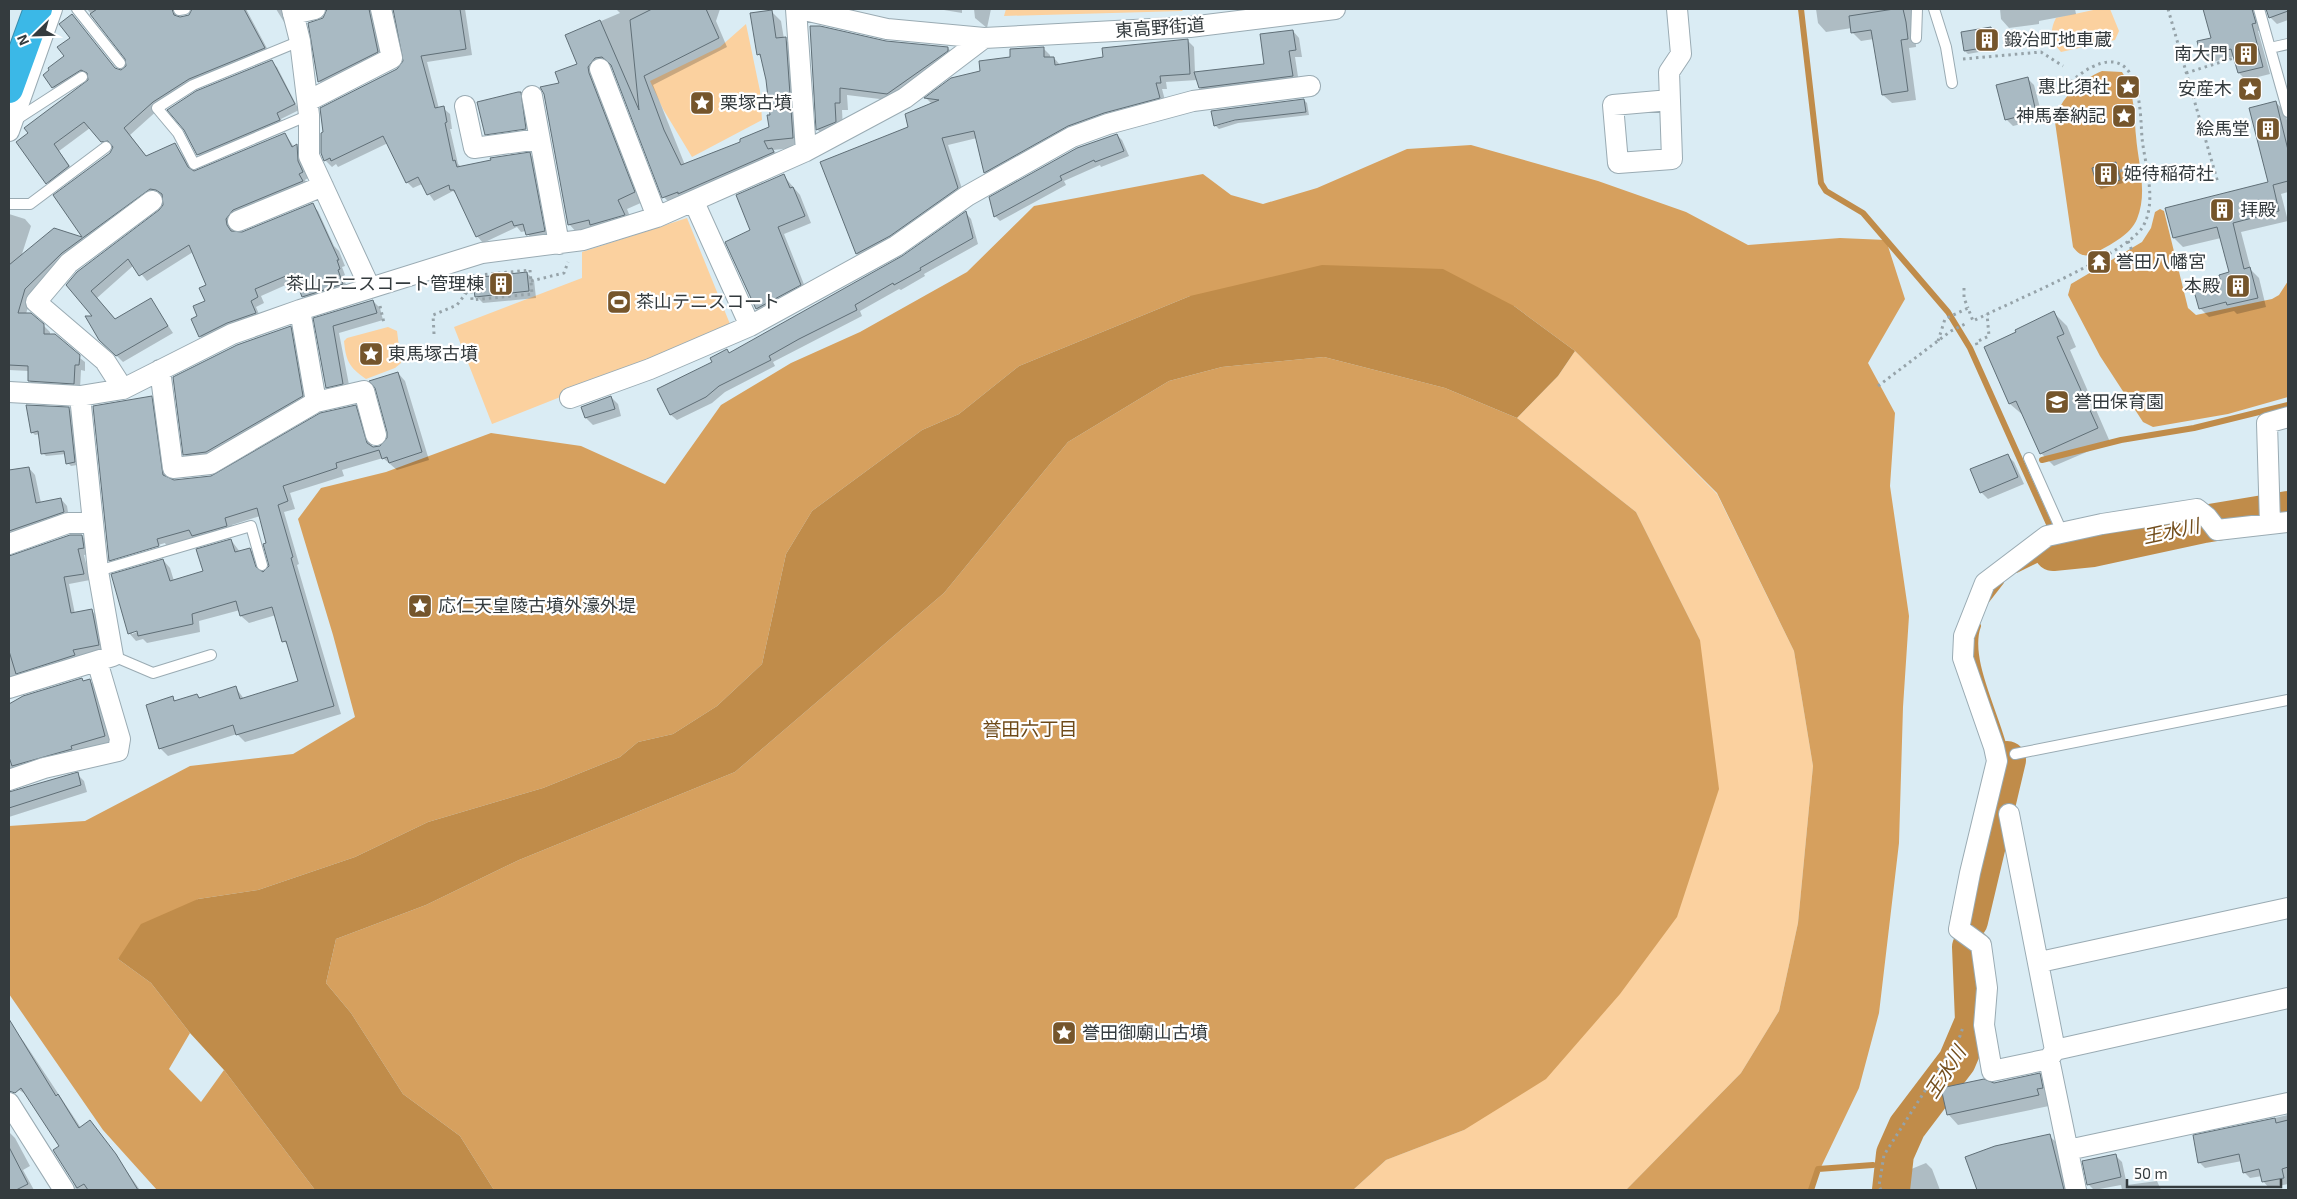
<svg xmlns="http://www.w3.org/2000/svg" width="2297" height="1199" viewBox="0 0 2297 1199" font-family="'Exo 2','Noto Sans JP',sans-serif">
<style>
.green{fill:#fbd19f}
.forest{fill:#d6a05e}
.water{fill:#c08c4a}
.shadow{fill:#0003;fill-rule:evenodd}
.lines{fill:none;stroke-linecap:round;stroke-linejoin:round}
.stream{stroke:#c08c4a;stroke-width:6}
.river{stroke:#c08c4a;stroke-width:38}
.building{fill:#a9bac3;stroke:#606f77}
.lane-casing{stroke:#9aabb3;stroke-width:12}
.street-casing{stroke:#9aabb3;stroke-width:22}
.highway-casing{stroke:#398cac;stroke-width:30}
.path{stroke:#96a3a9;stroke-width:3;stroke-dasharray:2.5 4;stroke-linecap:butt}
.lane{stroke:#fff;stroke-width:10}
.street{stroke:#fff;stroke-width:20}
.highway{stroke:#3bb8e7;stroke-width:28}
.labels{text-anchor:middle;stroke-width:4.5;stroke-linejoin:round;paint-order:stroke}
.street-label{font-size:18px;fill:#343b3e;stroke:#fff}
.poi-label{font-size:18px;fill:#343b3e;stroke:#fff;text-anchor:start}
.water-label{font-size:19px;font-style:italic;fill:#724d1c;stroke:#fff}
.neighbourhood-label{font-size:19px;fill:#6e4a19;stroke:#fff}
</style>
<rect width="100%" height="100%" fill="#daecf4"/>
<path class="green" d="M1006,9H1184L1182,11L1004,16Z
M2098,9H2110L2119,31L2115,40L2061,52C2051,42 2049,31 2056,18Z
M746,24L760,91L762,120L692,157L663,109L650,81L720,47Z
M687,218L732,329L492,424L454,327L582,278V252Z
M388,327L397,331L401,363L395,368L366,379C349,367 346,361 344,341L347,338Z
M1575,351L1717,494L1794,651L1813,766L1798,923L1779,1011L1741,1073L1626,1190H1353L1386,1160L1464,1130L1700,640L1636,512L1517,418L1558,376Z"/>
<path class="forest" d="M2102,71L2122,72C2135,92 2134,113 2136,136C2138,163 2148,192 2137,219C2130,235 2113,243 2099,251C2088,257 2081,258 2073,247L2055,122C2059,98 2081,80 2102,71Z
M1471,145L1598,181L1686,212L1748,245L1840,238L1886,240L1905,299L1868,363L1895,413L1890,486L1909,616L1903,707L1899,843L1879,1013L1859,1088L1810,1190H1626L1741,1073L1779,1011L1798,923L1813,766L1794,651L1717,493L1575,351L1514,306L1190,296L1019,366L959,414L922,430L812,511L786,554L762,664L717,706L673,734L638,742L620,757L543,788L428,822L355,857L258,890L198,899L118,959L151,983L190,1033L169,1069L201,1102L224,1070L315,1190H157L103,1130L9,994V826L85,821L190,766L293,754L355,717L333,635L298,519L321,488L386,472L491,433L581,446L665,484L721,405L791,363L860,332L967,272L1034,206L1203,174L1231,195L1263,204L1317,188L1407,149Z
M2160,209L2164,211L2188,308L2196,315L2272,299L2279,295L2288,281V397L2228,414L2153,427L2143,422L2100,356L2068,295L2071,284L2142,242L2151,228L2155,212Z
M1324,357L1445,388L1517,418L1636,512L1700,640L1719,789L1677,917L1620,994L1546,1079L1464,1130L1386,1160L1353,1190H494L460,1136L403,1094L351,1013L326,983L336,939L426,905L519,860L735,772L944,593L1068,442L1169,381L1222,367Z"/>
<path class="water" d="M1322,265L1443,269L1514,306L1575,351L1558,376L1517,418L1445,388L1324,357L1222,367L1169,381L1068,442L944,593L735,772L519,860L426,905L336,939L326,983L351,1013L403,1094L460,1136L494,1190H315L224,1070L190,1033L151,983L118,959L141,924L198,899L258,890L355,857L428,822L543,788L620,757L638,742L673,734L717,706L762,664L786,554L812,511L922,430L959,414L1019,366L1190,296Z"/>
<path class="shadow" d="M87,9H189L179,13L178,17H187L193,12L192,9H246L270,54L196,85L160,108L130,135L147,157L175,144L194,172L285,134L294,147L297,146L303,152L308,178L305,180L308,188L232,226L233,232L242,233L312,205L318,211L334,246L339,251L345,266L342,267L345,275L343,276L348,290L310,302L303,296L297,280L261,296L264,303L256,307L261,319L207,343L200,336L193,319L199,317L206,301L208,286L193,252L147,281L134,265L97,298L116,320L151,300L173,333L123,362L100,339L95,317L67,285L160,211L164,206L163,196L157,195L31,296L26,314L43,325L50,332V335L85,362V371L81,370L80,389L35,387L29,380V371L9,370V214L25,219L31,226L21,257L54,229L85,239L55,195L111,154L114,149L113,146L108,148L90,128L59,151L75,173L53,189L18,142L90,80L89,75L60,93L53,87L72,38V16L116,69L122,71L128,65L127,58Z
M276,9H290L288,26L284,22Z
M327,9H378L384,58L326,88L320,82L309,24L324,18Z
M394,9H465L472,55L427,62L439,109L443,108L450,114L452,129H450L458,164L461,167L530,154L536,160L550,237L533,241L526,231L521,232L517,227L483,243L477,236L458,196L453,191L434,201L422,184L413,188L407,182L388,143L338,167L336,164L332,167L325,160L322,153L405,61Z
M616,9H720L716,21L727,47L653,85L685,165L742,143L770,128L771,116L767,80L762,58L758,54L772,12L781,21L784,39L795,48L802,147L773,150L782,159L673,207L664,197L613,66L605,67L643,202L627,209L633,224L578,234L569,224L560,84L579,65L566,36L620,13Z
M938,9H962V13Z
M974,9H991L987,28L975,18Z
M1816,9H1914L1916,47L1909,48L1916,100L1892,103L1883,95L1874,39L1861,41L1852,32V28L1826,32L1818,23Z
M2000,9H2075L2076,14L2039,21V24L2009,28L2001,19Z
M2205,9H2288V20L2277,24L2270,17L2267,9H2264L2262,30L2258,31L2270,74L2246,80L2239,73L2235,56L2209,63L2202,56L2213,38Z
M811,27L886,42L948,48L955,56L896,101L847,95L848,110H842L843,129L825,137L818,130Z
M1990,29L1993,32L1996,49L1968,54L1965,51Z
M1293,31L1299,38L1302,57H1295L1299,83L1207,94L1200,88L1197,80L1166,82L1167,89H1162L1166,104L991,179L985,172L977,138L948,145L964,195L864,260L857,254L821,163L910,127L932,104L926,98L952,79L981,72L1011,58L1043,48L1050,55V58H1054L1061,66L1187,40L1194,47L1195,73L1266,65Z
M271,62L277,67L299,110L281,119L284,126L204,160L198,154Z
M2027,78L2034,85L2043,119L2013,126L2006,119Z
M520,94L527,101L531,127L489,133V135L531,129L532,135L493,141L486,134Z
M1304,100L1307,103L1309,115L1238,123L1219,129L1216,126Z
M2275,102L2285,111L2288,125V192L2281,194L2288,221L2241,232L2251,270L2259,278L2266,307L2237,314L2234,311L2209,317L2200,308L2223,285L2231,273L2221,238L2183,247L2174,238L2167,209L2269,183Z
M1117,135L1122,140L1129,156L1101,167L1100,165L1064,181L1066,185L1000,221L995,216Z
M2115,164L2119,167L2123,183L2101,189L2098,186L2094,169Z
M783,175L800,195L811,223L784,234L807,292L763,315L757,309L727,243L752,231Z
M966,213L971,219L978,244L924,274L925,276L901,290L899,289L860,311L862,316L773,362L775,366L725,392L712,403L677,420L671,415L659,390L730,354L902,257Z
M527,273L534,280L536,298L483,303L476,296Z
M373,301L380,308L383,320L339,333L350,390L334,394L327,387L315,319Z
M2054,313L2067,326L2076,347L2070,350L2110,442L2054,466L2041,453L2024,416L2010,404L2018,333Z
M290,327L297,334L309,403L213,459L191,461L184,454Z
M398,373L405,381L429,460L397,470L383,458L342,470L344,476L290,493L295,509L284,512L299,564L297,565L341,714L245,742L237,734L168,756L160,748L173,698L176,702L197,695L201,699L236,688L244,699L300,682L289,646L284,641L276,615L249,623L241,616L240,610L199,621L200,632L147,643L143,639L136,641L129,633L163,560L170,568L174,581L205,572L231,540L240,552L250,549L257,556L261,572L264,573L270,567L268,543L260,516L232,525L234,533L195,538L164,546L166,553L117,567L110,560L151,398L159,405L170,479L174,481L212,477L355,406L363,414L373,448L380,447L389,439ZM165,543L166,545L115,560V558ZM143,630L132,634V631Z
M611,397L618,404L621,416L593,425L586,418L583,407Z
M69,409L72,412L77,465L71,466L68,463L66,454L46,456L43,453L40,434L35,435L32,432Z
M2007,455L2014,462L2024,484L1988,499L1981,492Z
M29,468L35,475L41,503L61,499L67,506L69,518L9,541V472Z
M82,536L88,543L89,554L84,555L90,580L69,584L75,614L91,610L98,617L105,651L9,686V557Z
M89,680L96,687L111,743L9,779V712L78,691Z
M77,774L84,781L87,792L9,817V793Z
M9,1023L24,1042L81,1128L90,1122L97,1129L140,1190H76L61,1147L27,1095L19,1090L9,1074Z
M2039,1074L2050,1085L2049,1106L1958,1125L1948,1114L1994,1084Z
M2288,1115V1184L2269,1188L2263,1181L2262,1176L2250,1178L2244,1172L2242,1161L2205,1168L2199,1162L2194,1136Z
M9,1132L15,1138L30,1166L23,1170L34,1190H9Z
M2049,1136L2055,1141L2067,1190H1979L1967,1157Z
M2115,1155L2122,1162L2127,1185L2157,1181L2161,1190H2122L2121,1185L2094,1190L2088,1184Z
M1926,1163L1932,1169L1940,1190H1908L1903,1177L1905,1176L1904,1172Z"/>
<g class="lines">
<path class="stream" d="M1801,9L1821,183L1826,191L1863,213L1948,312L1970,348L2053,533V552L2016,570
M2042,460L2121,440L2194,428L2288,405
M1987,600L2001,582
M1978,626C1965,661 2001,722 2007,760
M1889,1164H1894
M1811,1190L1818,1169L1873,1165"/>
<path class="river" d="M2053,552L2093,548L2204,524L2288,510
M1969,921L2007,760
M1891,1190L1895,1154L1907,1127L1957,1061L1974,1021L1971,947"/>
</g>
<path class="building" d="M97,9H172L174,15L180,17L189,15L192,9H244L265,48L189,79L153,102L124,128L146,156L175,143L188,167L194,171L285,133L292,147L297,144L298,161L303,172L299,174L303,181L233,210L226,219L227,225L231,231L242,232L313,203L339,260H337L340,269L338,270L343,284L302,297L293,273L255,289L258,297L251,301L256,313L227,323L199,337L191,319L197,316L193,306L205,301L199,288L206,285L189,245L139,276L128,259L91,291L115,319L151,298L168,326L116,356L99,340L85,316H92L66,285L77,272L159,210L163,205L162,194L156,190L150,189L62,253L25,289L18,313H31L44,324V334H55L80,355L79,365H75L74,384L28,381V366L9,365V265L54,228L82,237L53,195L110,153L113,147L108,141L101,142L84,122L54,144L69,166L46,184L16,142L28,133L24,128L88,80L87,73L81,70L52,88L43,75L49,70L48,68L64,56L57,47L70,38L59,24L72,14L115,68L121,70L126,66L125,59L90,14Z
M327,9H369L378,52L318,82L308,23L323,18Z
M393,9H460L466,49L421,56L435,108L444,106L447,122L445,123L453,161L455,160L457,167L491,160L490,158L530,152L545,231L526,235L523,224L514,226L512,221L476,237L454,190H450L449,185L427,195L418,177L406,183L383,136L331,161L330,158L324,161L321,153V133L323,132L320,108L397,69L403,61Z
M652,9H706L719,38L644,76L664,130L681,165L740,142V139L769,127L767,115H770L766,80L760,54L757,55L750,13L772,10L776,38L786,37L793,138L764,141L768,149L772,148L774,152L678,194V192L662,198L611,65L602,57L595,58L588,67L589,73L635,192L618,200L625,215L590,225L589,220L568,225L544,94L540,87L559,83L555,72L577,64L565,35L600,20L639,110L630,20Z
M1894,9H1903L1906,22L1908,39L1901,40L1908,91L1882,95L1871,30L1851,33L1849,16Z
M2203,9H2252L2256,23L2252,24L2263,67L2238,73L2231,49L2201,57L2197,41L2211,38Z
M2266,9H2288V11L2269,18Z
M810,26H820L886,41L948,47V51L887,94L840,88V103H835L836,122L816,130Z
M1991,27L1994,46L1964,51L1961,32Z
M1293,30L1296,50L1289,51L1293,76L1199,88L1194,72L1264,64L1260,34Z
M1188,39L1190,74L1160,76L1161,83H1156L1160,98L1104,113L1068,126L984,173L974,131L942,138L958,188L890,236L856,254L820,162L908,127L905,114L939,100L924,98L951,78L980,71L979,61L1010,57V49L1044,47V57H1054L1055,65L1103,57L1102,48Z
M272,60L295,104L277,113L280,120L197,155L184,130L167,110L196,91Z
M2028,77L2036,112L2005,120L1996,85Z
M518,92H521L526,129L485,135L477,102Z
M1304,99L1306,112L1235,120L1214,126L1211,111Z
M2276,101L2288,150V181L2273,185L2279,211L2233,223L2244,269L2250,267L2258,298L2227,305L2226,302L2199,309L2194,291L2221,284L2219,275L2229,272L2217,227L2173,238L2165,208L2268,182L2249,108Z
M1117,134L1124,151L1095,162L1094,160L1060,176L1062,180L994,217L989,197L1077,148Z
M2116,162L2120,180L2097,186L2092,168Z
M784,174L790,188L793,187L805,216L778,227L801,285L756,309L725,242L750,230L736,195Z
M966,211L973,238L920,268L921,270L894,285L893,283L855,305L857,310L799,339L769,356L771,360L719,386L706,397L670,415L657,389L712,362L710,358L727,349L729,353L902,256Z
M527,272L529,291L475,297L472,278Z
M373,300L377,313L333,326L343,384L326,388L313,318Z
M2054,311L2064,334L2057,337L2098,428L2040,454L2016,401L2009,404L1984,347L2016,332L2015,330Z
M291,326L303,396L206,452L183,455L173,377L237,345Z
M398,372L422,452L389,463L387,457L382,459L379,450L336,463L337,468L283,486L288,501L278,505L293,557L291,558L334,706L236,735L233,725L159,749L146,705L173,696L174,701L197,694L199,698L236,686L240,699L298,681L286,641L282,642L272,607L240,616L236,601L192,614L193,624L138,636L137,631L128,634L111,574L163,559L170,581L203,571L196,549L231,539L235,552L250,548L256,567L263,572L269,566L263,544L266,543L257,508L225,518L227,526L192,536L189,530L157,539L159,546L109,561L93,406L152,396L163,475L174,480L211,476L320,413L356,405L367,443L373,447L380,446L387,438V432L375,388L369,381Z
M611,396L615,409L585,418L581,407Z
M26,405L69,407L75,462L66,464L64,451L41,454L38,431L31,433Z
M2008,454L2018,477L1980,493L1970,469Z
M29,467L36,503L61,498L64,512L9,531V470Z
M70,535H82L84,548L78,549L84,574L64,577L71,613L92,609L99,645L73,650L75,655L16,674L9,651V556Z
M82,678L83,681L90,679L105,736L71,746L72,749L12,766L9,757V704L23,696Z
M78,772L81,785L9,808V792Z
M9,1019L56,1096L58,1094L79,1128L90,1120L116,1154L138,1190H88L84,1184L77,1188L53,1150L59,1146L21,1088L15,1093L9,1091Z
M2040,1073L2043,1088L2037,1089L2039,1095L1947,1115L1941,1088L1984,1079L1994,1083Z
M2275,1118L2276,1123L2288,1120V1167L2282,1169L2284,1178L2262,1182L2259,1169L2243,1173L2239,1154L2198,1163L2193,1135Z
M2050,1134L2064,1190H1977L1965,1157L1995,1146Z
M9,1147L28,1184L16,1190H9Z
M2116,1154L2121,1177L2087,1185L2082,1161Z"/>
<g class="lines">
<defs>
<path id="lane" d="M77,9L120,63
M1934,9L1946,47L1952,83
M2259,9L2288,112
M179,10L185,9
M1916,38L1917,9
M300,41L193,85L157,108L178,133L194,164L309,115
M2270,48L2288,44
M14,121L82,77
M9,204H30L106,147
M2029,458L2062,532
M98,571L251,526L262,565
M113,656L153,673L211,655
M2015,754L2288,700"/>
<path id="street" d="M292,9L300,41L309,115V156L370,288
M796,9L806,151
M800,9L887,29L984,38L1190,27L1335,9
M293,14L315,9
M600,69L657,217
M532,96L559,244
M1670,100L1613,105L1618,163L1672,159L1669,72L1681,54L1677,9
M308,101L392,58L381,9
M465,106L474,148L539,139
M9,131L52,9
M694,202L750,326
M238,221L323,186
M160,370L173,468L210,464L316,402L300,310
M123,389L105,361L36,302L69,263L152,201
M9,392L80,396L123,389L232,334L300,310L482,253L583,240L657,217L806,151L905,98L984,38
M570,398L650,369L750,326L896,246L967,196L1072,137L1108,124L1193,101L1310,86
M316,402L364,391L376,435
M2270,524L2267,423L2288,417
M9,544L68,523H93
M9,688L113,656L98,571L80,396
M9,780L44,768L118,751L120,739L97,661
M2009,814L2055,1050L2049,1059L2076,1190
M2040,962L2288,908
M2055,1050L2288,998
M2049,1059L1992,1071L1984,1025L1987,988L1981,945L1959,929L1970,873L1997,761L1994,747L1963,658L1964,636L1985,583L2047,536L2102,524L2197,509L2207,517L2217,530L2288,522
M9,1103L64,1190
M2068,1150L2288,1103"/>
<path id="highway" d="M9,89L38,9"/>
</defs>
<use href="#lane" class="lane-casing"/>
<use href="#street" class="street-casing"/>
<use href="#highway" class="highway-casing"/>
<path class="path" d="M2168,9L2218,183
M1963,59L2041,52L2063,66
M2186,73L2234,58
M2122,93L2129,91
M2124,126L2136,124
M2120,171L2131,168
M2128,241L2133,253
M530,270L532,294L472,300L470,276Z
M463,278L465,295
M531,281L564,273L568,262
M1964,288V298L1968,308
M380,306L384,323
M434,334L433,315L457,305L470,288
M1938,341L1945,319L1968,308L1973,321C2008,303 2123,256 2142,228C2158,203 2145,166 2142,138C2140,110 2141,43 2092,67C2079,73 2067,86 2056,95
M1977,345L1976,342L1989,336L1987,314
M1878,386L1951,331L1965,324
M1881,1190L1879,1186L1884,1155L1960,1036L1963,1027"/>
<use href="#lane" class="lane"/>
<use href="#street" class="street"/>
<use href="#highway" class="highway"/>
</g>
<defs>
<symbol id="building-square" viewBox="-11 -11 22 22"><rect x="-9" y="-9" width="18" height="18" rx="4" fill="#75552b" stroke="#fff"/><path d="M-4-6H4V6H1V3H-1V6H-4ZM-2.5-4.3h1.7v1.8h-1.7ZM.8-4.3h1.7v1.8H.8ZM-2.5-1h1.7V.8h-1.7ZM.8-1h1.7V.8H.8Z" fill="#fff"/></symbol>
<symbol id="sight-square" viewBox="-11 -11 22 22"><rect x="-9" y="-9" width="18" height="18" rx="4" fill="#75552b" stroke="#fff"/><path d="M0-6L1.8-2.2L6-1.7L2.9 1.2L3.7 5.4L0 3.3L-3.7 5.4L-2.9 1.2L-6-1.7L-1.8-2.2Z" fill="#fff"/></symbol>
<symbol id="temple-square" viewBox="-11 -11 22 22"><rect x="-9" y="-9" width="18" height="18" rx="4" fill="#75552b" stroke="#fff"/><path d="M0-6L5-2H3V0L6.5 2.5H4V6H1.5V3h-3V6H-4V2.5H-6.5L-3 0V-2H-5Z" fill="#fff"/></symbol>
<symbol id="stadium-square" viewBox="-11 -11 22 22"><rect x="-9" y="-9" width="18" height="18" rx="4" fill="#75552b" stroke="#fff"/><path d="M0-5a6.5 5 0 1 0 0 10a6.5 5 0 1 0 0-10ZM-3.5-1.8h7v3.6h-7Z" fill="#fff"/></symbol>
<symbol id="school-square" viewBox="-11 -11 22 22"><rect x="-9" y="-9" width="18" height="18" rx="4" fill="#75552b" stroke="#fff"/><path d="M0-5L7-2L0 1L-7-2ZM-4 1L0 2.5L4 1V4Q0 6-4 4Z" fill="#fff"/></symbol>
</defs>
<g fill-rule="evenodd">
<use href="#building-square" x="1973" y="26" width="28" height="28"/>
<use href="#building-square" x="2232" y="40" width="28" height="28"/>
<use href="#sight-square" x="2114" y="73" width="28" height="28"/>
<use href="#sight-square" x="2236" y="75" width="28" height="28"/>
<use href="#sight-square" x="688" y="89" width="28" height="28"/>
<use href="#sight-square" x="2110" y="102" width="28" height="28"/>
<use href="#building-square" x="2254" y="115" width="28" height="28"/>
<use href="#building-square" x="2092" y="160" width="28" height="28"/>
<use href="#building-square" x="2208" y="196" width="28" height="28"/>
<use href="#temple-square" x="2085" y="248" width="28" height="28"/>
<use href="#building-square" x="487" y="270" width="28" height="28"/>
<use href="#building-square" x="2224" y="272" width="28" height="28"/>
<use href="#stadium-square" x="605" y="288" width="28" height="28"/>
<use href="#sight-square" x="357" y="340" width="28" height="28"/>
<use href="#school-square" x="2043" y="388" width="28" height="28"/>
<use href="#sight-square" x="406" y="592" width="28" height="28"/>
<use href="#sight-square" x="1050" y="1019" width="28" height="28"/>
</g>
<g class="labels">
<g class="street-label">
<text transform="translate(1160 28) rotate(-4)" y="6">東高野街道</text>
</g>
<g class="poi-label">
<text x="2004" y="46">鍛冶町地車蔵</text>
<text x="2228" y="60" text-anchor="end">南大門</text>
<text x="2110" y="93" text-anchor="end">惠比須社</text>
<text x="2232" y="95" text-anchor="end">安産木</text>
<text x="720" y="109">栗塚古墳</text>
<text x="2106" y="122" text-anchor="end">神馬奉納記</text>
<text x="2250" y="135" text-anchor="end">絵馬堂</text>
<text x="2124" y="180">姫待稲荷社</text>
<text x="2240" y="216">拝殿</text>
<text x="2116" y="268">誉田八幡宮</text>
<text x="484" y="290" text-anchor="end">茶山テニスコート管理棟</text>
<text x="2220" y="292" text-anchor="end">本殿</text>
<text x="636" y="308">茶山テニスコート</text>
<text x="388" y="360">東馬塚古墳</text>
<text x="2074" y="408">誉田保育園</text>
<text x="438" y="612">応仁天皇陵古墳外濠外堤</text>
<text x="1082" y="1039">誉田御廟山古墳</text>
</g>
<g class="water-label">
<text transform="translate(2171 531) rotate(-12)" y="7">王水川</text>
<text transform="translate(1945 1072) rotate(-57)" y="7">王水川</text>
</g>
<g class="neighbourhood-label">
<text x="1030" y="736">誉田六丁目</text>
</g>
</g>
<rect width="2297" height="1199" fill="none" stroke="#343b3e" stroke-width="20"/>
<g transform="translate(35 35) rotate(247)" stroke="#ffffff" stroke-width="4" paint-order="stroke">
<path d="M0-4L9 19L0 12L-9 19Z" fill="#343b3e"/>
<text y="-8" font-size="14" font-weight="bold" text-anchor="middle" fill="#343b3e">N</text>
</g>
<path d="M2127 1179v8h154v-8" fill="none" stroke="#343b3e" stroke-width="2.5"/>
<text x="2134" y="1179" font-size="15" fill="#343b3e" stroke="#ffffff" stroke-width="4" paint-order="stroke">50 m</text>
</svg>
